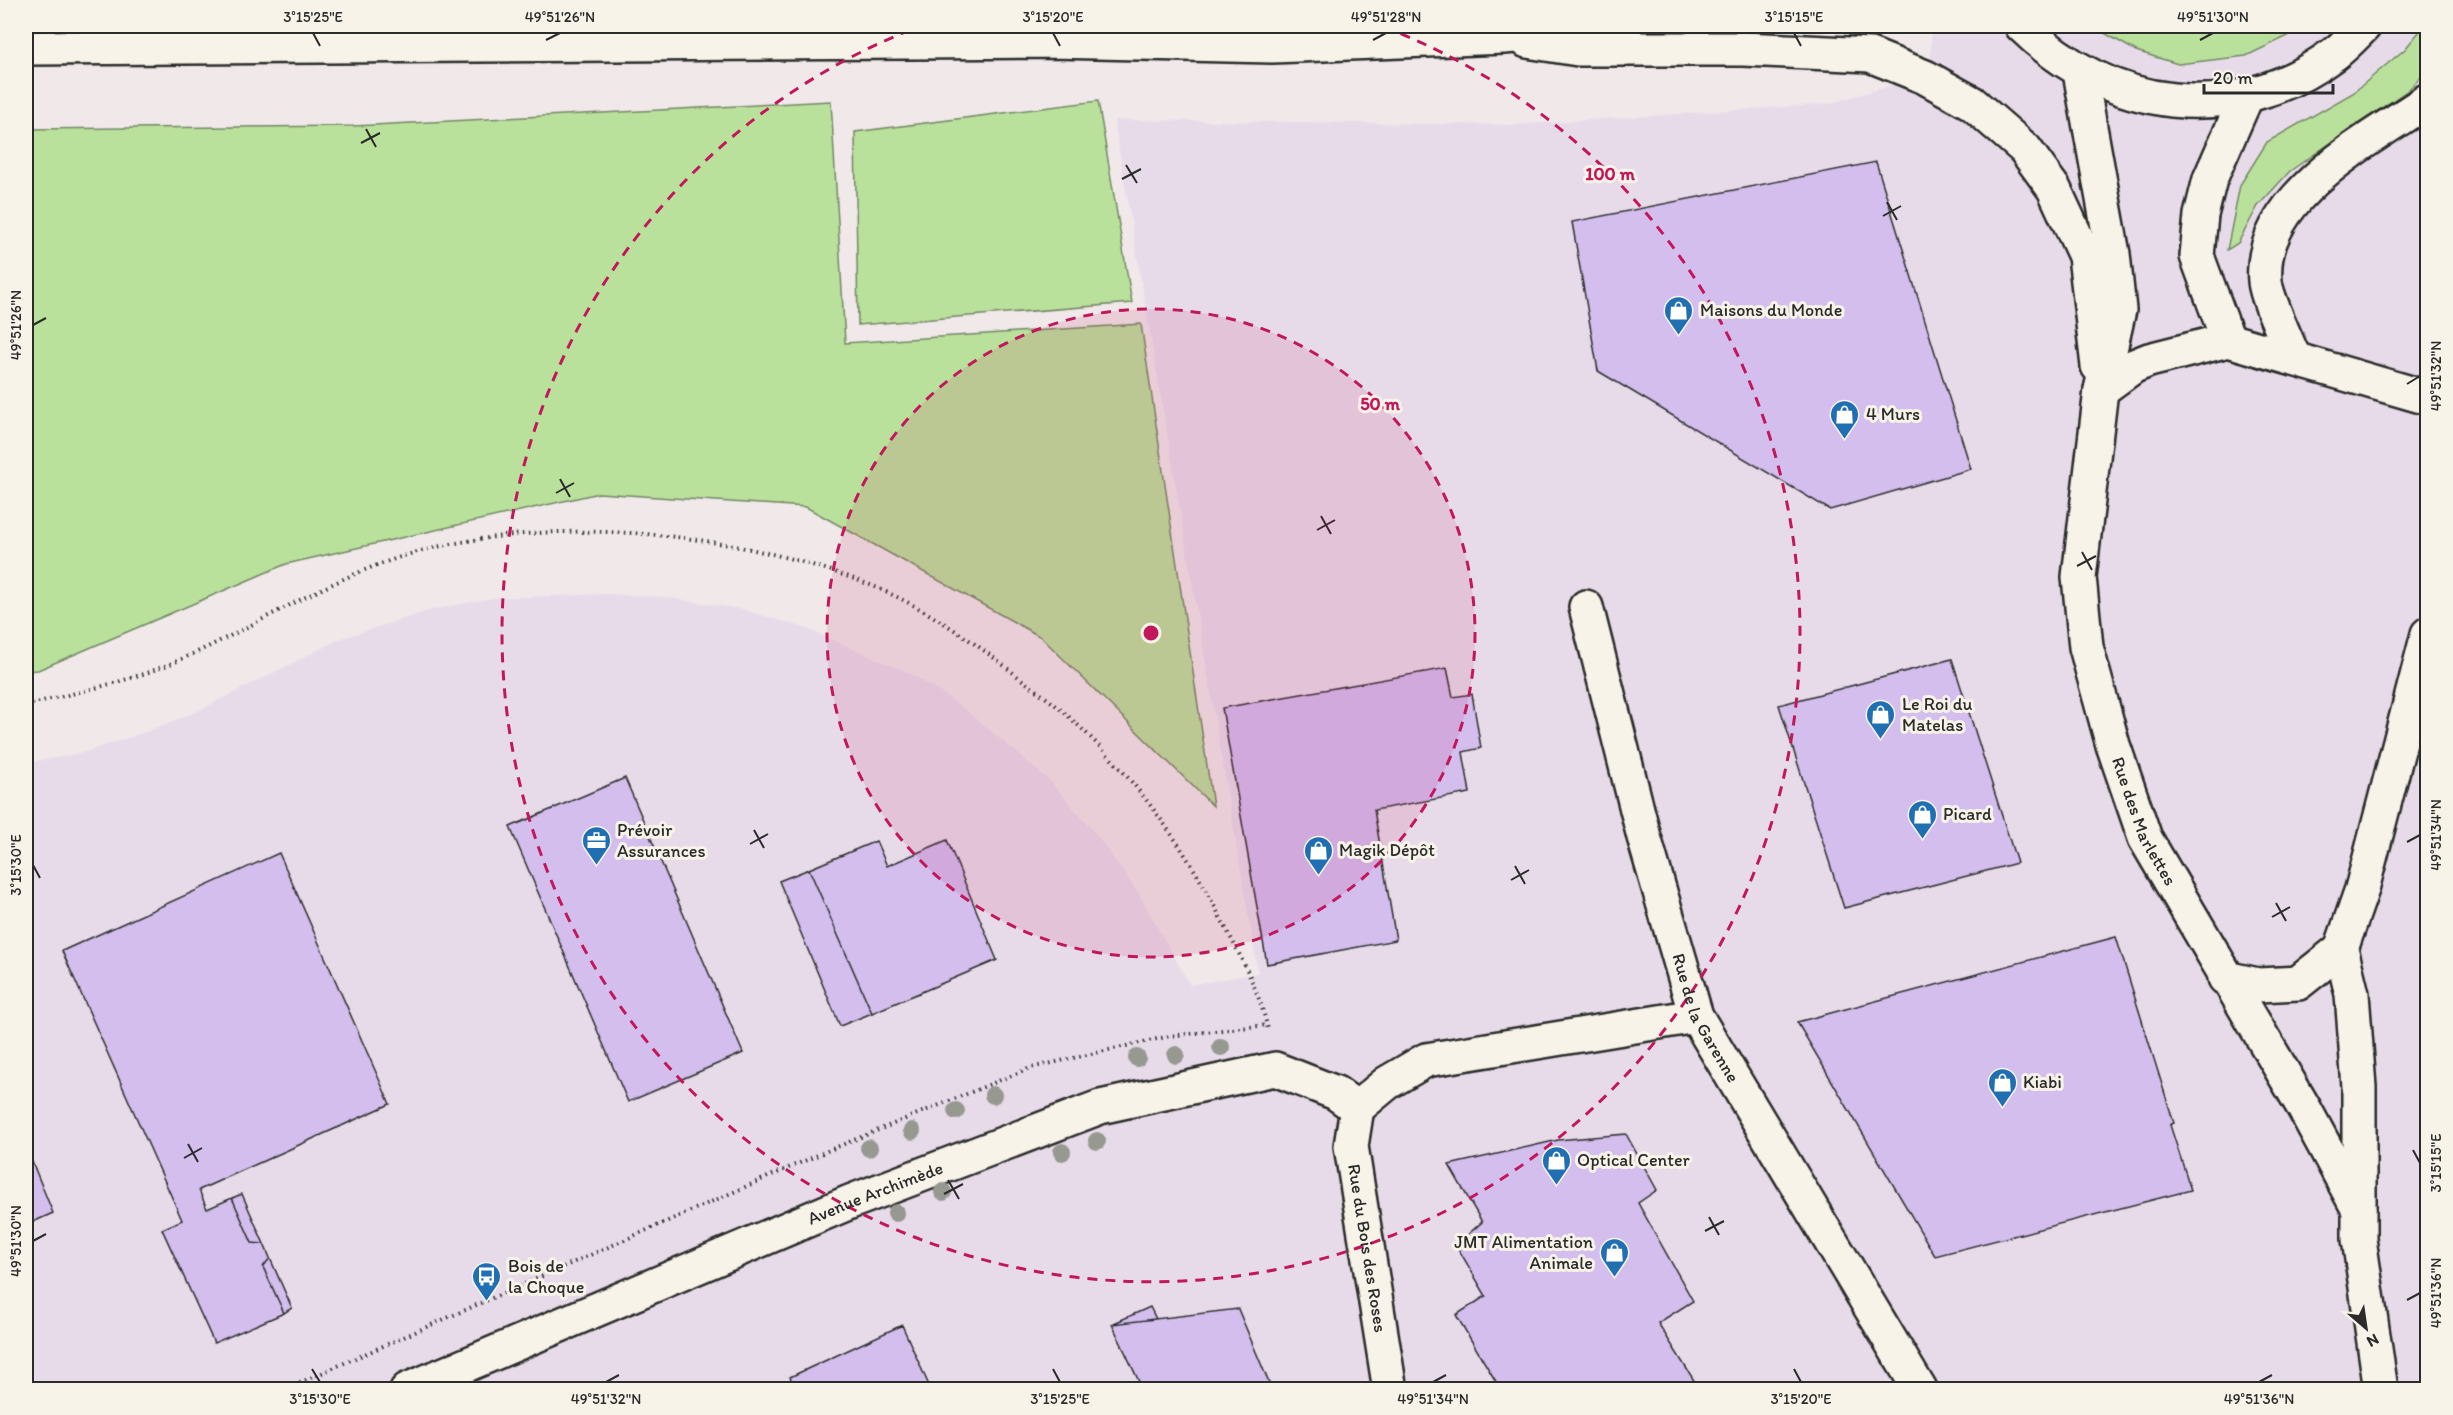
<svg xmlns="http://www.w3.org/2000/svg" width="2453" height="1415" viewBox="0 0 2453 1415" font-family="Itim,sans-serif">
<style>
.built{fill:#e7dbea}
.green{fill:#bae19c;stroke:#728664;stroke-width:1.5}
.building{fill:#d3beee;stroke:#2b2b2b;stroke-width:1.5}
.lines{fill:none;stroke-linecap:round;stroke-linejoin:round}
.minor-casing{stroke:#2b2b2b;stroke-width:38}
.major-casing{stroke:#2b2b2b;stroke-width:38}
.path{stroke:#2b2b2b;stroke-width:4;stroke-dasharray:1.5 4.5;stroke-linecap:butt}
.minor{stroke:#f7f3e8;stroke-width:33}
.major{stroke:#f7f3e8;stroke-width:33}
.tree{fill:#979990}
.ticks{fill:none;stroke:#2b2b2b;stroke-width:2}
.ring{fill:none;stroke:#c2185b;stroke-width:3;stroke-dasharray:10 8}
.labels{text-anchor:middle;stroke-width:6;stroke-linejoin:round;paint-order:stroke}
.poi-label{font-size:18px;fill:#2b2b2b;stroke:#f7f3e8;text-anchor:start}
.street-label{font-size:18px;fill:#2b2b2b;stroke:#f7f3e8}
.centre{fill:#c2185b;stroke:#f7f3e8;stroke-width:3}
.ring-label{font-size:18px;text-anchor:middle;font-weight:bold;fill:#c2185b;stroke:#f7f3e8;stroke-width:6;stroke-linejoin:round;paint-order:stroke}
.neatline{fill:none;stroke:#2b2b2b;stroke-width:2}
.ticks-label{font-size:15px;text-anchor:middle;fill:#2b2b2b}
</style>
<rect width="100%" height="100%" fill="#f0e8e9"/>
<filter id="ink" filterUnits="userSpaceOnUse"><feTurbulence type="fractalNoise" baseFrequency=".0167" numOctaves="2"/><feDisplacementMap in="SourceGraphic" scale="12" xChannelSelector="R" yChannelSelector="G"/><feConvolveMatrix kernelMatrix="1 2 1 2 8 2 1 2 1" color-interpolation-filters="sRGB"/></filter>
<g filter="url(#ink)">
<path class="built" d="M1931,26H2427V1389L26,1390V763L82,753L148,731L196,712L340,639L431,610L493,598L608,594L663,597L741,609L805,628L912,674L958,704L1003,741L1051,782L1095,833L1139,894L1190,985L1258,973L1114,120L1513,125L1828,104L1931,74Z"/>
<path class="green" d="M2092,26H2309L2246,56L2178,64L2136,51Z
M2424,26H2427V71L2408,90L2290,171L2258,206L2238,243L2227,250L2240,185L2267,142L2353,93L2405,49Z
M831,101L845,343L1141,324L1213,806L1041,637L806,507L599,493L286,564L38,670L26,671V129L354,126Z
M1098,101L1132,303L858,325L855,132Z"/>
<path class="building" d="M1876,162L1971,469L1830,510L1598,371L1572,222Z
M1952,659L2017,863L1844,908L1779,705Z
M1447,668L1453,697L1472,694L1481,748L1463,752L1470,793L1374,810L1396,940L1267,964L1222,708Z
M625,778L743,1053L628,1102L510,827Z
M947,840L997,960L872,1013L809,869L876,841L887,866Z
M279,853L390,1104L199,1190L207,1209L232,1198L252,1243L264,1244L270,1258L263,1267L284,1313L214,1343L162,1229L182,1220L62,951Z
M809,869L872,1013L840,1026L779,881Z
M2116,937L2174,1123L2170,1125L2191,1190L1935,1256L1797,1022Z
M1626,1134L1657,1190L1638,1203L1693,1301L1658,1323L1700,1390H1501L1456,1315L1486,1296L1456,1245L1482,1222L1449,1165L1558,1140Z
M26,1147L53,1213L26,1225Z
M242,1194L264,1244L252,1243L232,1198Z
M270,1258L292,1308L284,1313L263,1267Z
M1150,1307L1156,1319L1112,1324Z
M1238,1309L1272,1390H1133L1141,1386L1112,1324Z
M902,1325L931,1390H795L790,1377Z"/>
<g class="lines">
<defs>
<g id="minor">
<path d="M1527,41L1578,49H1743L1870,55L1925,77L1972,103L2025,149L2054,189L2085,256L2098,366"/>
<path id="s1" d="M2080,72L2113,254L2119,310L2101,390L2079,577L2086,647L2113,745L2145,838L2304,1108L2359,1210"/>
<path d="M2247,95L2210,179L2201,215L2197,256L2228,340L2428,398"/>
<path d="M2294,358C2287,341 2266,297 2265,281C2257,197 2368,141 2428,100"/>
<path d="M2101,390L2134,366L2149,360L2228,340"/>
<path id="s2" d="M1586,607L1644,837L1696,1016L1920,1390"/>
<path d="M2225,978L2258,985L2298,983L2341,949"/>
<path d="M1357,1108L1387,1083L1426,1060L1696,1016"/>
<path id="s3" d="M1357,1108L1351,1146L1390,1390"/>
<path id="s4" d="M407,1390L850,1202L1100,1107L1275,1069L1336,1093L1357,1108"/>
<path d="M2381,1390L2359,1239V1087L2352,994L2341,949L2362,889L2428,634"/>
</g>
<path id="major" d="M2022,26C2109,111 2233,129 2334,54C2345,46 2355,35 2364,26
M26,48L1052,41L1272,46L1504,37L1626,26"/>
</defs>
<use href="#minor" class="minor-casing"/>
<use href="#major" class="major-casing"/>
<path class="path" d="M26,705C79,692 133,681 184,658C273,618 348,565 446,545C583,517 745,534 875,587C928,609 976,643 1021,679C1037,691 1054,703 1068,716C1130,772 1180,838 1218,913C1237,950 1259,988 1268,1030
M283,1390L827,1151L1030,1068L1170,1036L1267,1025"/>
<use href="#minor" class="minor"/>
<use href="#major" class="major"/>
</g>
<g class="tree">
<circle cx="1221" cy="1047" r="9"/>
<circle cx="1176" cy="1055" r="9"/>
<circle cx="1137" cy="1058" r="9"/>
<circle cx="993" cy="1095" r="9"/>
<circle cx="956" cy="1111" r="9"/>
<circle cx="912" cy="1131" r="9"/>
<circle cx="1097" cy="1141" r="9"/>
<circle cx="869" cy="1148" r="9"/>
<circle cx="1062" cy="1152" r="9"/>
<circle cx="943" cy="1192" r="9"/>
<circle cx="896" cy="1213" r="9"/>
</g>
</g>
<path class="ticks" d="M313,33L320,46M1053,33L1060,46M1794,33L1801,46M546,40L560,33M1373,40L1386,33M2200,40L2213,33M366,129L376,147M361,143L380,133M1126,165L1137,183M1122,179L1141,169M1887,202L1897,220M1883,216L1901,206M33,325L46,318M2407,384L2420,376M560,479L570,497M556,493L574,483M1321,516L1331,534M1317,530L1335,520M2082,552L2092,570M2077,566L2096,556M754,830L764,848M2407,842L2420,835M750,844L768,834M33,865L40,878M1515,866L1525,884M1511,880L1529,870M2276,903L2286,921M2272,917L2290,907M188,1144L198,1162M2413,1150L2420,1163M184,1158L202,1148M948,1180L959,1199M944,1194L963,1184M1709,1217L1719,1235M1705,1231L1724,1221M33,1241L46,1234M2407,1300L2420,1293M312,1369L320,1382M1053,1369L1060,1382M1794,1369L1801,1382M606,1382L619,1375M1433,1382L1446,1375M2259,1382L2272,1375"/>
<circle cx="1151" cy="633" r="324" fill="#c2185b" fill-opacity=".12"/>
<g class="ring">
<circle cx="1151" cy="633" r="324"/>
<path d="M1384 27A649 649 0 1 1 918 27"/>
</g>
<defs>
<symbol id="shop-pin" viewBox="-11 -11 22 30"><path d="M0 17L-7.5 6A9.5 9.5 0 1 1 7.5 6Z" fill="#1f6fb2" stroke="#f7f3e8"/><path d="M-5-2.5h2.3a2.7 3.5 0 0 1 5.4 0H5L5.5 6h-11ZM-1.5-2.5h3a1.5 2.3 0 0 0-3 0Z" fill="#fff"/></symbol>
<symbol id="office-pin" viewBox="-11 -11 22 30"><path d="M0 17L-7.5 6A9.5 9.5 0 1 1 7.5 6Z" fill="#1f6fb2" stroke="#f7f3e8"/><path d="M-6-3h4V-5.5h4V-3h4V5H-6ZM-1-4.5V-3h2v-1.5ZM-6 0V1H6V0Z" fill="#fff"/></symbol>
<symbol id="bus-pin" viewBox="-11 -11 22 30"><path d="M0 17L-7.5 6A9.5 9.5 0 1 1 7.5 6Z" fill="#1f6fb2" stroke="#f7f3e8"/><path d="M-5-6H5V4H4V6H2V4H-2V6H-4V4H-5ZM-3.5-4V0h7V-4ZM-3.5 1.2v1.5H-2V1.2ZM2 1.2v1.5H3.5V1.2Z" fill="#fff"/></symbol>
</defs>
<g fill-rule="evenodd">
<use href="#shop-pin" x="1662" y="294" width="33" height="45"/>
<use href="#shop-pin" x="1828" y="398" width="33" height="45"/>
<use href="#shop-pin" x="1864" y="698" width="33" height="45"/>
<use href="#shop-pin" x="1906" y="798" width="33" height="45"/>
<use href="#office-pin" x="580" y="824" width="33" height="45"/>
<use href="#shop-pin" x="1302" y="834" width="33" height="45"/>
<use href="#shop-pin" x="1986" y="1066" width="33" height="45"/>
<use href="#shop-pin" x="1540" y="1144" width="33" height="45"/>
<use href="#shop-pin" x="1598" y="1236" width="33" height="45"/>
<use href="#bus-pin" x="470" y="1260" width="33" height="45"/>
</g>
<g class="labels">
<g class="poi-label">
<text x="1700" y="316">Maisons du Monde</text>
<text x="1866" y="420">4 Murs</text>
<text x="1902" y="710">Le Roi du<tspan x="1902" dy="21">Matelas</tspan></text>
<text x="1943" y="820">Picard</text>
<text x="617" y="836">Prévoir<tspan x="617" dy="21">Assurances</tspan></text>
<text x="1339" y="856">Magik Dépôt</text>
<text x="2023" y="1088">Kiabi</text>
<text x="1577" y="1166">Optical Center</text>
<text x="1593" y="1248" text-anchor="end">JMT Alimentation<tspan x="1593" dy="21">Animale</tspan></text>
<text x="508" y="1272">Bois de<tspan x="508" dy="21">la Choque</tspan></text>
</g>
<g class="street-label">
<text dy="6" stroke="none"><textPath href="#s1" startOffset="766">Rue des Marlettes</textPath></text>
<text dy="6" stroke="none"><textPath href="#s2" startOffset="429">Rue de la Garenne</textPath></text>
<text dy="6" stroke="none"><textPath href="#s4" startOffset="508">Avenue Archimède</textPath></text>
<text dy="6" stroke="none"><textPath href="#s3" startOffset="142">Rue du Bois des Roses</textPath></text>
</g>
</g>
<circle cx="1151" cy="633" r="9" class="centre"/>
<g class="ring-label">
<text x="1610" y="180">100 m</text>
<text x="1380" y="410">50 m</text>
</g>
<rect width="2453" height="1415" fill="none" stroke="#f7f3e8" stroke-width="66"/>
<g transform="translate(2366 1328) rotate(151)" stroke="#f7f3e8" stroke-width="4.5" paint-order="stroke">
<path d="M0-4.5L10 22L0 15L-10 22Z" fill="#2b2b2b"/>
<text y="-9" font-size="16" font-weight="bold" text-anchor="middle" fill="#2b2b2b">N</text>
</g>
<path d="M2204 84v9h129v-9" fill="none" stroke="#2b2b2b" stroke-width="3"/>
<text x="2213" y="84" font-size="18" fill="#2b2b2b" stroke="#f7f3e8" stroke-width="4.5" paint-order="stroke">20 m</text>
<rect x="33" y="33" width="2387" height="1349" class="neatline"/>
<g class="ticks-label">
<text x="313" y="22">3°15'25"E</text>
<text x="560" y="22">49°51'26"N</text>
<text x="1053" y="22">3°15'20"E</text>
<text x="1386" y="22">49°51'28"N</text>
<text x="1794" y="22">3°15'15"E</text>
<text x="2213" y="22">49°51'30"N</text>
<text transform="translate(16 325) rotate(-90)" y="5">49°51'26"N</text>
<text transform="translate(2436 376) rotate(-90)" y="5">49°51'32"N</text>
<text transform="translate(2436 835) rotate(-90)" y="5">49°51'34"N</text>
<text transform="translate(16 865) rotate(-90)" y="5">3°15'30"E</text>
<text transform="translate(2436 1163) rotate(-90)" y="5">3°15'15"E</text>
<text transform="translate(16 1241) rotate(-90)" y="5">49°51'30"N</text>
<text transform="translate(2436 1293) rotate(-90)" y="5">49°51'36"N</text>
<text x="320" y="1404">3°15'30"E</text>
<text x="606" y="1404">49°51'32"N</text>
<text x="1060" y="1404">3°15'25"E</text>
<text x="1433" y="1404">49°51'34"N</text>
<text x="1801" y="1404">3°15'20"E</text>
<text x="2259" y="1404">49°51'36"N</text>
</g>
</svg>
